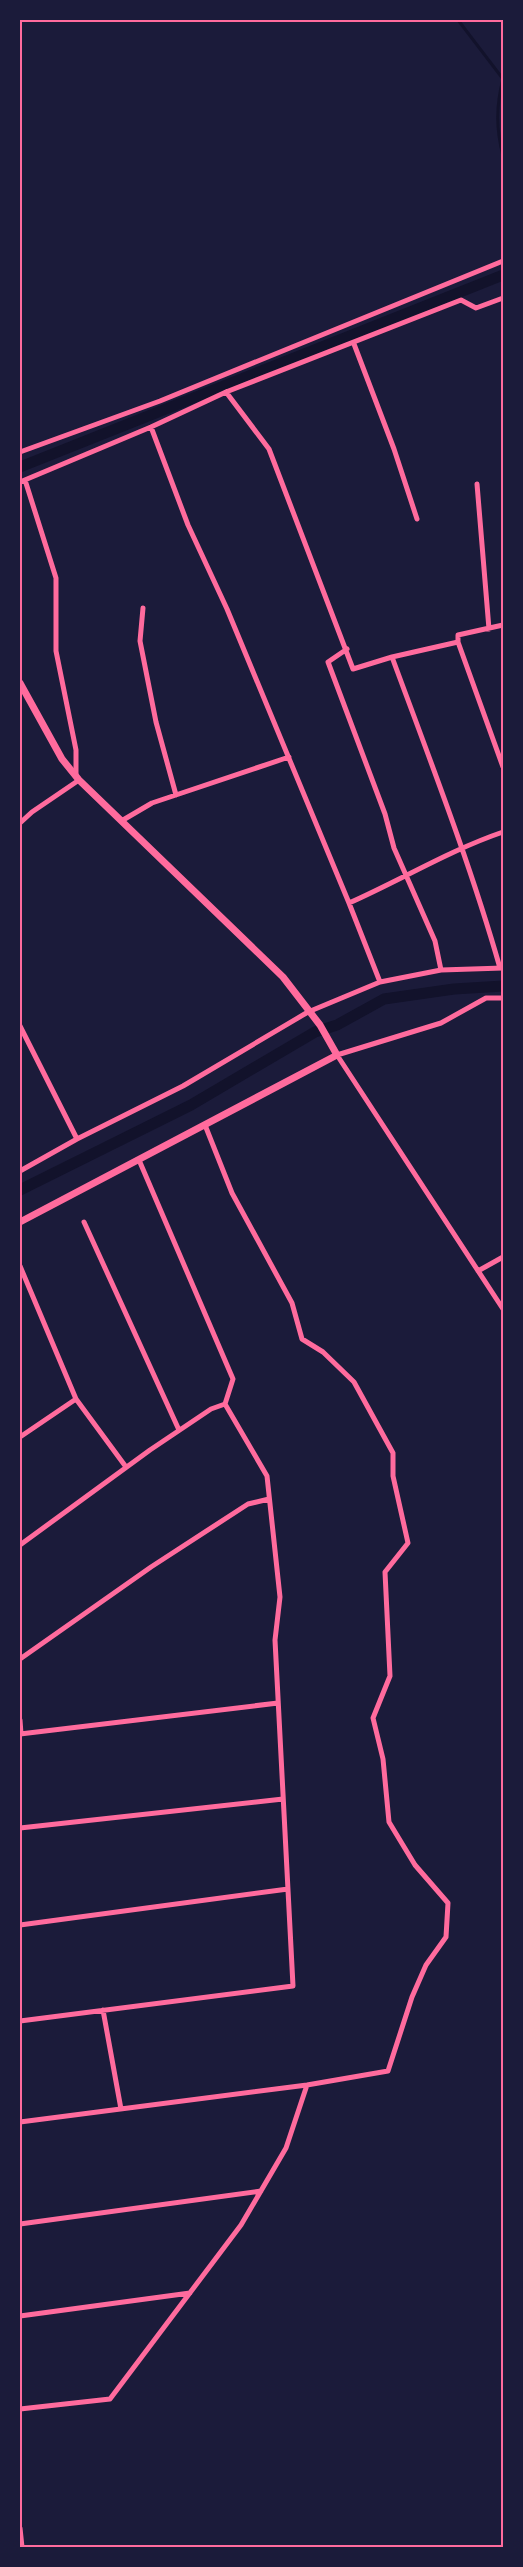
<svg xmlns="http://www.w3.org/2000/svg" width="523" height="2567" viewBox="0 0 523 2567" font-family="Roboto,sans-serif">
<style>
.lines{fill:none;stroke-linecap:round;stroke-linejoin:round}
.stream{stroke:#12122b;stroke-width:3}
.canal{stroke:#12122b;stroke-width:11}
.minor{stroke:#ff6b9d;stroke-width:5}
.tertiary{stroke:#ff6b9d;stroke-width:7}
.neatline{fill:none;stroke:#ff6b9d;stroke-width:2}
</style>
<rect width="100%" height="100%" fill="#1b1b3a"/>
<g class="lines">
<path class="stream" d="M458,20L503,79C496,106 496,129 503,156"/>
<path class="canal" d="M20,467L503,275
M20,1190L191,1105L315,1032L337,1025L384,999L454,989L503,986"/>
<path class="minor" d="M354,344L394,449L417,519
M226,392L269,449L353,669L392,657L458,642V635L503,625
M151,427L188,525L227,609L349,903C401,880 450,850 503,832
M20,452L160,401L503,261
M25,480L56,578V651L76,750V775
M20,482L151,427L226,392L461,300L476,308L503,298
M477,484L489,629
M143,608L140,641L156,722L176,795
M458,642L503,767
M347,649L328,662L385,814L394,848L435,941L441,970
M392,657C430,760 470,863 500,968
M123,820L152,803L289,757
M20,823L32,812L79,780
M349,903L380,982
M503,998H486L441,1023L337,1055L503,1309
M20,1026L77,1139
M20,1171L77,1139L183,1086L308,1012L380,982L441,970L503,968
M84,1222L179,1430
M20,1266L76,1399
M478,1271L503,1257
M20,1437L76,1399L126,1467
M20,1545L150,1450L211,1409L225,1404
M20,1659L151,1567L248,1504L269,1499
M20,1720L21,1734
M20,1734L278,1703
M20,1828L283,1799
M20,1925L288,1889
M103,2010L121,2109
M20,2021L293,1986L275,1640L280,1597L267,1476L225,1404L233,1379L139,1160
M20,2122L307,2085L388,2071L412,1997L426,1965L446,1937L448,1903L415,1865L389,1822L383,1759L373,1718L390,1676L385,1572L408,1543L393,1476V1453L354,1382L323,1352L302,1339L292,1303L232,1193L205,1125
M20,2224L261,2191
M20,2316L190,2293
M20,2409L110,2399L241,2225L286,2148L307,2085
M20,2528L22,2547"/>
<path class="tertiary" d="M20,683L62,759L79,780L283,977L320,1025L337,1055L20,1222"/>
</g>
<rect width="523" height="2567" fill="none" stroke="#1b1b3a" stroke-width="42"/>
<rect x="21" y="21" width="481" height="2525" class="neatline"/>
</svg>
